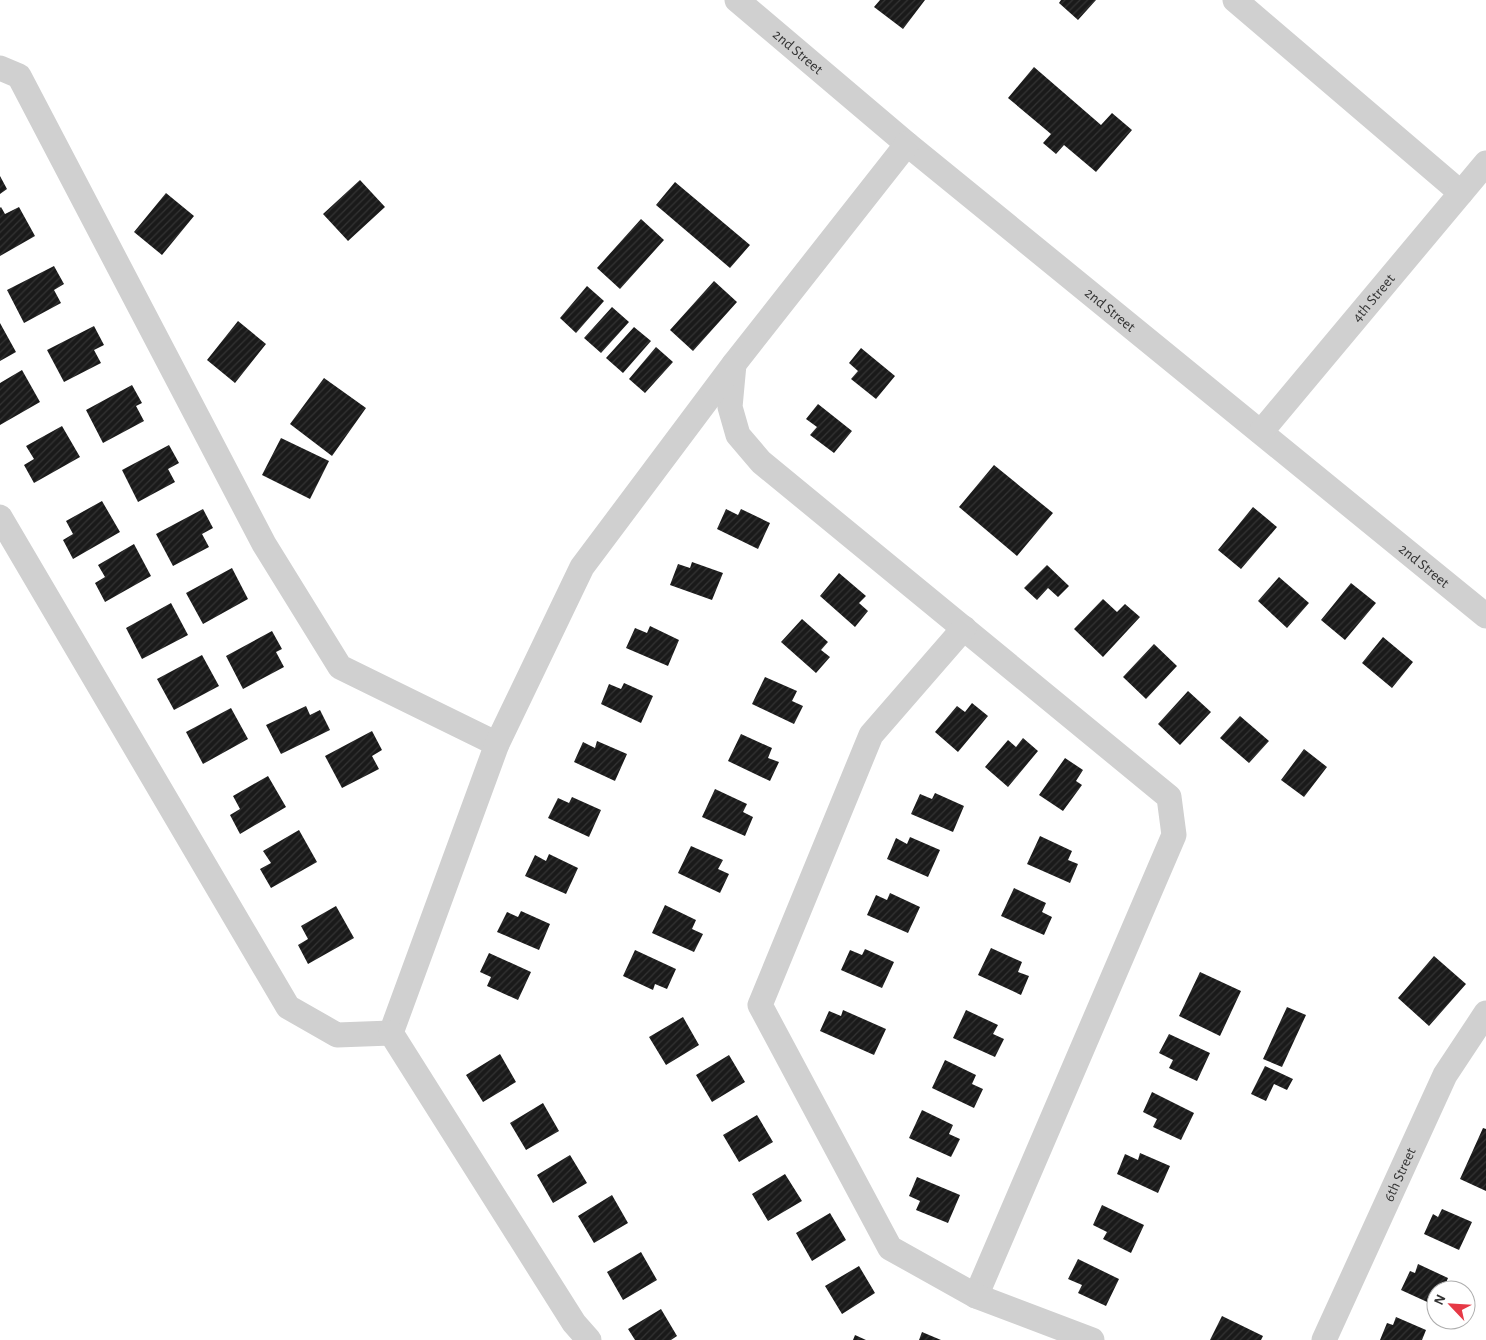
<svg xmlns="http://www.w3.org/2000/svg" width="1486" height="1340" viewBox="0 0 1486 1340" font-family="'Alegreya Sans',sans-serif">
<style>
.building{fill:url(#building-hatch)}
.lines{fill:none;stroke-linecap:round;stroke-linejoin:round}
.street{stroke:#d0d0d0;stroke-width:25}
.labels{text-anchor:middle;stroke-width:5;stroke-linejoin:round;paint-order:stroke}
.street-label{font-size:15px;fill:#333;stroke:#fff}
</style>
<defs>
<pattern id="building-hatch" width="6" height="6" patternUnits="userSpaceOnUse" patternTransform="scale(1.25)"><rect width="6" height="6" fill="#1a1a1a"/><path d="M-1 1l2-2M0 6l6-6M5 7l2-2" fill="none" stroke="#333"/></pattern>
</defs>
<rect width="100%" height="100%" fill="#fff"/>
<path class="building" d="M880,0H925L903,29L874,7Z
M1061,0H1096L1078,20L1059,3Z
M1034,67L1101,125L1112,113L1132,130L1096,172L1064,145L1056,154L1043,143L1051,134L1008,98Z
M0,176L7,189L0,194Z
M360,180L385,207L348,241L323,214Z
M675,182L750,245L730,268L656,205Z
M166,193L194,216L162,255L134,232Z
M1,207L5,214L19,207L35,236L0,256V208Z
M641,219L664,240L620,289L597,268Z
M54,266L64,284L54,290L61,303L24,323L7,290Z
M714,281L737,302L693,351L670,330Z
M587,286L604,301L576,333L560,318Z
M612,307L629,322L601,353L584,338Z
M238,321L266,344L235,383L207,360Z
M0,323L16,352L0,361Z
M94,326L104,345L94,350L101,363L64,382L47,350Z
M634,327L651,341L623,373L606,358Z
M656,347L673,362L645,393L629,379Z
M861,348L895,376L876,399L851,379L858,371L849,363Z
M22,370L40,402L0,425V383Z
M324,378L366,408L332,456L290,424Z
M132,385L142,403L136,406L144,421L103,443L86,410Z
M818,404L852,431L834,453L810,435L817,427L806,419Z
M62,426L80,457L34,483L24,465L34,459L26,446Z
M281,438L329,461L310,499L262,475Z
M169,445L179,463L168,469L175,482L138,502L122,470Z
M994,465L1053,513L1017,556L959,507Z
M102,501L120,532L73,559L63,540L73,534L66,521Z
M1253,507L1277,527L1241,569L1218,550Z
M203,509L213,528L202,534L209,547L173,566L156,534Z
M726,509L738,515L741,509L770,523L758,549L717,529Z
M134,544L151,576L105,602L95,583L105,577L98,565Z
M692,562L723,573L712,600L670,585L678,564L690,568Z
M1047,565L1069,586L1058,597L1048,588L1037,600L1024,588Z
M232,568L248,599L203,624L186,593Z
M839,573L866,596L859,603L868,611L855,627L820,596Z
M1279,577L1309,603L1287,628L1258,601Z
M1351,583L1376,603L1345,640L1321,620Z
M1103,599L1117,612L1125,604L1140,617L1103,657L1074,629Z
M171,603L188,635L142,659L126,628Z
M802,619L828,642L821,650L830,657L816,673L781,642Z
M650,626L679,640L668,666L626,648L635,628L647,633Z
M272,631L282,649L276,652L284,667L243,689L226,656Z
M1383,637L1413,662L1392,688L1362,663Z
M1154,644L1177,666L1146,699L1123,677Z
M202,655L219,686L174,710L157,679Z
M765,677L797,691L792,701L803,706L794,724L752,704Z
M624,683L653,696L641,723L601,704L609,684L621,689Z
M1188,691L1211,712L1180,745L1158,724Z
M972,703L988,716L958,752L935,732L957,706L965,712Z
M306,706L310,715L320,710L330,730L281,754L266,725Z
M231,708L248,739L203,764L186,732Z
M1240,716L1269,741L1249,763L1220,738Z
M372,731L382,750L372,756L379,769L342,788L325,756Z
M741,734L772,748L768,758L779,762L770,781L728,761Z
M1023,738L1038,751L1008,787L985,767L1008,740L1016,747Z
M597,741L627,754L615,781L574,762L583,742L595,748Z
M1304,749L1327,767L1304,797L1281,780Z
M1065,758L1083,770L1076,781L1082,785L1063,811L1039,795Z
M268,776L286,807L240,834L230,815L240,809L233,796Z
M715,789L747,804L743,812L753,817L745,836L702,817Z
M935,793L964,806L953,832L911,814L920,794L932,799Z
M572,797L601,810L589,837L548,818L558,798L569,803Z
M299,830L317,862L271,888L260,869L271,863L263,851Z
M1040,836L1072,851L1068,860L1078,864L1070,883L1027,864Z
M910,837L940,850L928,877L887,859L896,838L907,844Z
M691,846L723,860L718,869L729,874L720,893L678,873Z
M549,854L578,868L566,894L525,876L535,855L546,861Z
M1014,888L1046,903L1042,912L1052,917L1044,935L1001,916Z
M890,893L920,907L908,933L867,915L876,895L887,900Z
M665,905L696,920L692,929L703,934L694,952L652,933Z
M336,906L354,938L308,964L298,945L308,939L301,926Z
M521,911L550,924L539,950L497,932L507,912L518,917Z
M991,948L1022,962L1018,972L1029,976L1021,995L978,975Z
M865,949L894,962L882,988L841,970L850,950L862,955Z
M635,950L676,969L667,989L655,984L653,990L623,976Z
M489,953L531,972L518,1000L487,986L491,977L480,972Z
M1434,956L1466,984L1429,1026L1398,998Z
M1200,972L1241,991L1220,1036L1179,1016Z
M1287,1007L1306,1015L1282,1067L1263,1059Z
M843,1010L886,1029L874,1055L820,1031L829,1011L841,1016Z
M966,1010L998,1025L993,1034L1004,1039L995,1057L953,1038Z
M683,1017L699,1045L666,1065L649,1037Z
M1169,1034L1210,1053L1197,1081L1169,1068L1173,1060L1159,1053Z
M500,1054L516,1082L483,1102L466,1075Z
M729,1055L745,1082L712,1102L696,1075Z
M945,1060L976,1075L972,1084L983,1089L974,1108L932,1088Z
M1265,1066L1293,1079L1287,1090L1274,1084L1266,1101L1251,1094Z
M1152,1092L1194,1113L1181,1140L1153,1127L1157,1119L1143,1112Z
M543,1103L559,1131L526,1150L510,1123Z
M922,1110L953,1125L949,1134L960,1139L951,1157L909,1138Z
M757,1115L773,1142L739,1162L723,1135Z
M1483,1128L1486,1129V1191L1460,1179Z
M1140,1153L1170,1166L1158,1193L1117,1174L1125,1154L1138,1160Z
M570,1155L587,1183L553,1203L537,1175Z
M785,1174L802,1201L768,1221L752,1194Z
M917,1177L960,1195L948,1223L916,1210L920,1201L909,1196Z
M612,1195L628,1223L594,1243L578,1216Z
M1102,1205L1144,1225L1131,1253L1103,1239L1107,1232L1093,1225Z
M1442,1209L1472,1222L1459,1250L1424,1234L1433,1214L1438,1217Z
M830,1213L846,1240L812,1261L796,1233Z
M641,1252L657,1280L623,1300L607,1272Z
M1078,1259L1119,1279L1106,1306L1078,1293L1082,1285L1068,1279Z
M1418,1264L1448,1278L1443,1290H1436V1306L1401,1290L1410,1271L1415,1273Z
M859,1266L875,1293L842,1314L825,1286Z
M661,1309L677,1336L671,1340H635L628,1329Z
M1222,1316L1263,1336L1261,1340H1210Z
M1396,1317L1426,1330L1422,1340H1380L1387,1323L1393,1325Z
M922,1332L941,1340H919Z
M855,1335L866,1340H853Z"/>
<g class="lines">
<g class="street">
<path id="s1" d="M737,0L907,144L1486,616"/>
<path d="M1235,0L1461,193"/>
<path d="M0,68L19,76L264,544L340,667L497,744"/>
<path d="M734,364L730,407L738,435L761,462L1169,797L1174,835L976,1296"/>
<path id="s2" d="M1261,432L1486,163"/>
<path d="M0,517L288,1007L337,1035L391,1033"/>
<path d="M964,628L871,735L760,1005L890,1248L976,1296L1092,1340"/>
<path d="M391,1033L497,744L582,567L734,364L907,144"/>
<path d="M391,1033L574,1323L589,1340"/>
<path id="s3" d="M1324,1340L1445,1075L1486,1013"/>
</g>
</g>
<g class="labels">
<g class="street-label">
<text dy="5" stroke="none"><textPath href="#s1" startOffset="80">2nd Street</textPath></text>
<text dy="5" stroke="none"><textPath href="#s2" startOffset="175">4th Street</textPath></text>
<text dy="5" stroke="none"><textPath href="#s1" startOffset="485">2nd Street</textPath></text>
<text dy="5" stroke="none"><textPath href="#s1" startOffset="890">2nd Street</textPath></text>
<text dy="5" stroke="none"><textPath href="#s3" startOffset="182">6th Street</textPath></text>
</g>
</g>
<g transform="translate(1451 1305) rotate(295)"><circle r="24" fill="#ffffff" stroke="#adadad"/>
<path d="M0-4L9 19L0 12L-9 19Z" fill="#e63946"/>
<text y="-8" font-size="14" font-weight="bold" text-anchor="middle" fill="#333333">N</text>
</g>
</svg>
